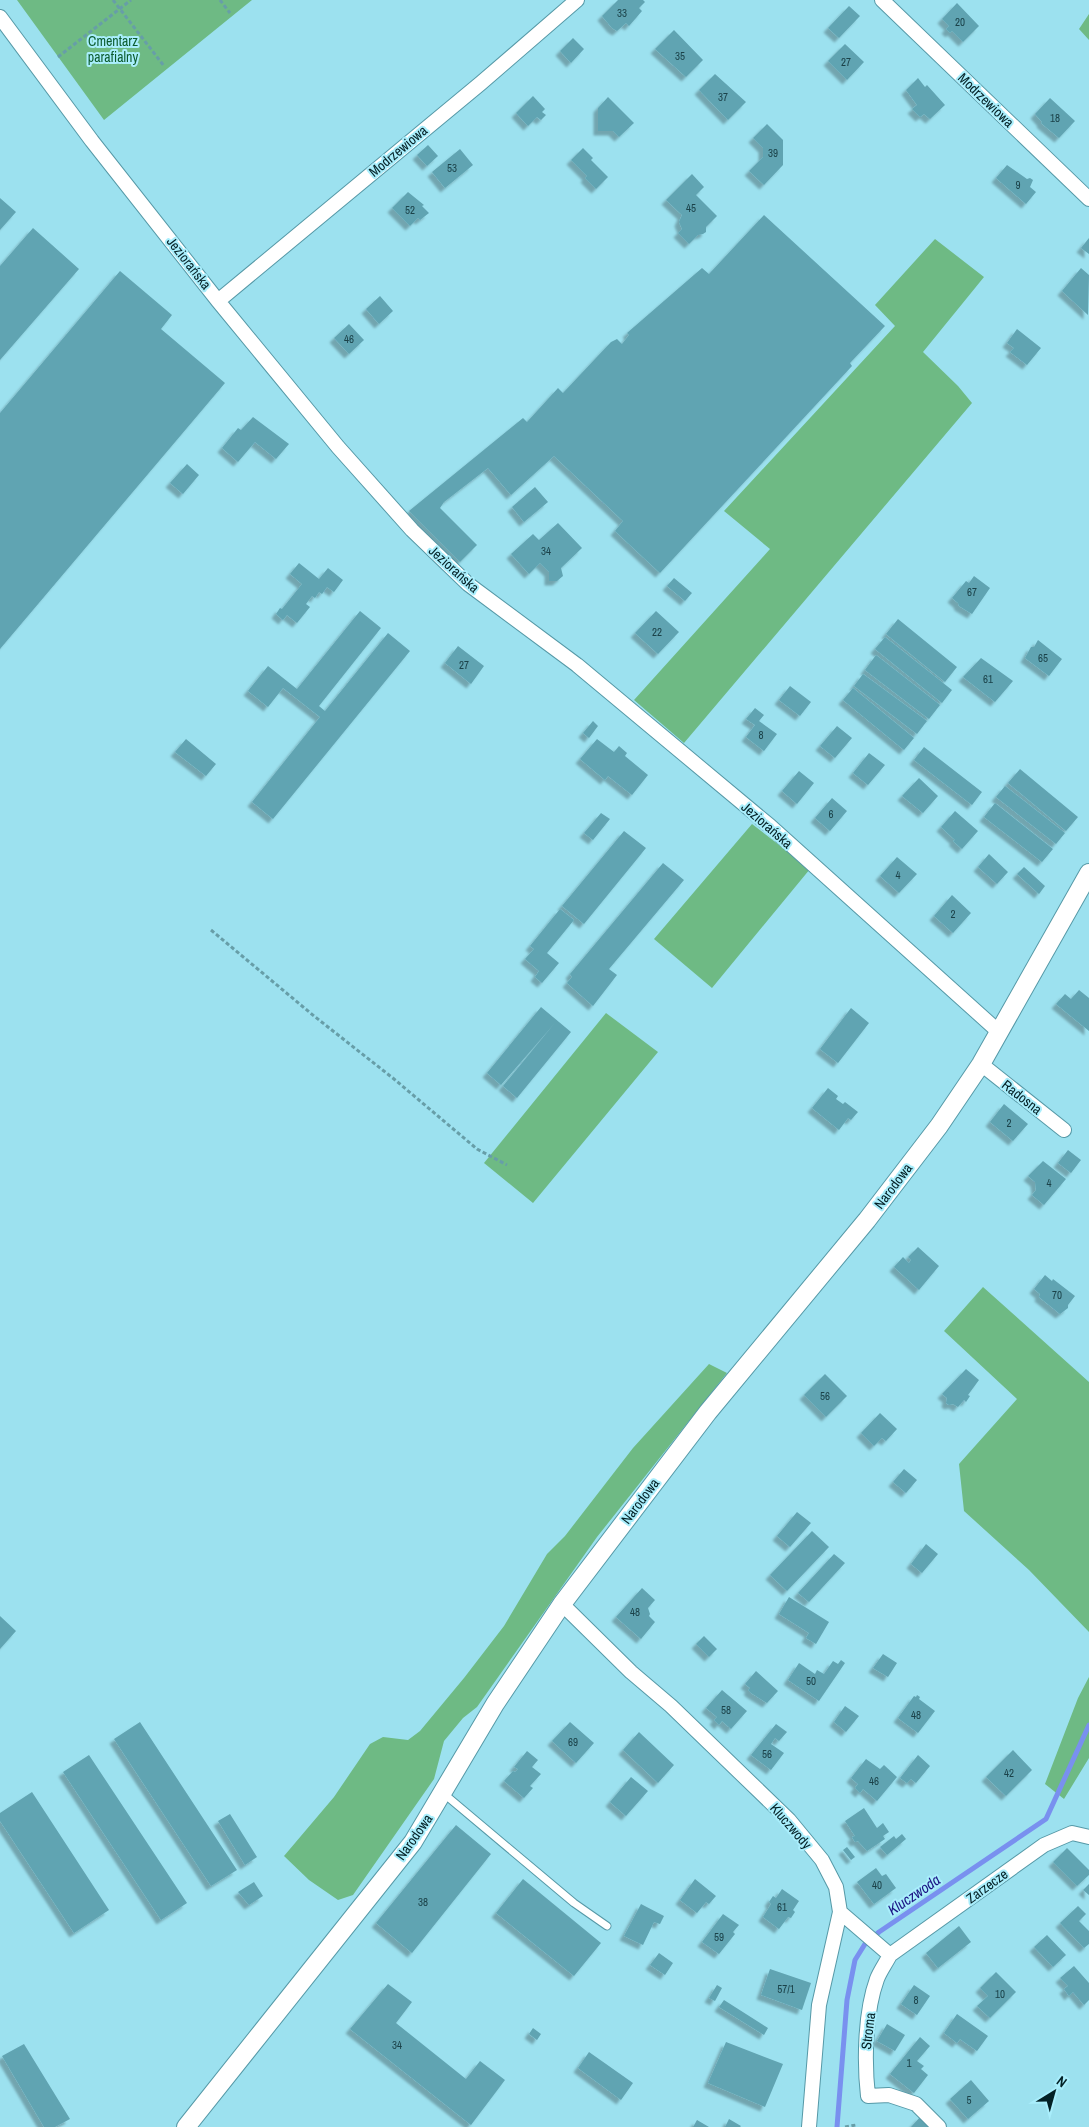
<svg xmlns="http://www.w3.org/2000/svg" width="1089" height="2127" viewBox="0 0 1089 2127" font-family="'Archivo Narrow',sans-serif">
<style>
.green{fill:#6eba84}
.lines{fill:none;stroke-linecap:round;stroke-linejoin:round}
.stream{stroke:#7990ef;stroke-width:5}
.building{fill:#61a4b2;filter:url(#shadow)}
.service-casing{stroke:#5699a7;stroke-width:9}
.minor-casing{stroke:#5699a7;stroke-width:16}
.tertiary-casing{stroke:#5699a7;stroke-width:20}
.path{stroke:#679ea8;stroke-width:3;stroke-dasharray:4 2.5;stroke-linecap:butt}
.service{stroke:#fff;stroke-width:7}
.minor{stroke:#fff;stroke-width:14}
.tertiary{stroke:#fff;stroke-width:18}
.labels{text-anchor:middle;stroke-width:4;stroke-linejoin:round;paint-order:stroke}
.number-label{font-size:11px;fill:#1b4249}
.park-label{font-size:14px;fill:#0c5c2e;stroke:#a9eefc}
.street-label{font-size:14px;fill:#042126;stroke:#a9eefc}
.water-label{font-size:15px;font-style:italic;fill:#1b1484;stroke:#a9eefc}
</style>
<defs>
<filter id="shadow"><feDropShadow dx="-4.5" dy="4.5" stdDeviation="1" flood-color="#0004"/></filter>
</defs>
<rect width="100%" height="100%" fill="#9ce1ef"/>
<path class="green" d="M17,0H252L104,120Z
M1089,14V40L1079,29Z
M935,239L984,277L923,352L958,386L972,403L684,743L634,700L770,549L724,511L895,326L875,305Z
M752,824L810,869L712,988L654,939Z
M606,1013L658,1052L533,1203L484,1163Z
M983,1287L1089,1382V1632L1029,1570L964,1511L959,1464L1017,1399L944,1331Z
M709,1364L727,1373L597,1537L477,1707L463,1718L444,1741L434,1779L353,1895L338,1900L309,1880L284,1856L334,1797L370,1744L383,1737L408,1740L420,1731L464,1678L504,1626L547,1554L565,1536L633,1448Z
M1089,1677V1758L1064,1799L1045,1784L1078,1698Z"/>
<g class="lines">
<path class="stream" d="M837,2127L847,2000L855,1960L865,1944L879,1932L1046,1819L1089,1725"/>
</g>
<path class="building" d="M618,0H643L645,2L639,8L642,11L636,18L629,26L626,23L617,31L612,28L602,16Z
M957,3L979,26L963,42L952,31L950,33L946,29L949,26L942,19Z
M849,6L860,16L839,38L828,28Z
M674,30L703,60L686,77L655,49Z
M573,38L584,49L571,63L560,51Z
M845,44L864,62L847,80L828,61Z
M715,74L746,102L728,120L699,90Z
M918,78L925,87L927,85L945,105L930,119L924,114L920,117L912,109L917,105L906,90Z
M533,96L545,109L542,112L546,115L541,120L537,117L528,126L516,113Z
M608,97L634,123L619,137L613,131H598V108Z
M1050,98L1075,121L1059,138L1041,123L1042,122L1035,114Z
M767,124L783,140V165L764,185L749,171L763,157V148L753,138Z
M428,145L438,156L427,166L417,155Z
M583,148L593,158L591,160L608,177L596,189L585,178L587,176L571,160Z
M460,149L473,165L445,188L432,172Z
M1007,165L1027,179L1030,178L1033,180L1030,187L1036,192L1026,204L996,178Z
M692,174L704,187L696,195L717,216L706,227V232L703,234L698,235L689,244L678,233L682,229L679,222L682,215L666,200Z
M408,192L424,205L422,206L429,213L420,220L418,218L410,226L392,208Z
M0,198L16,212L0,230Z
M764,215L885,326L850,363L852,366L660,573L615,531L623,521L554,456L511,495L488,468L444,502L440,508L477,545L460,562L409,511L523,418L527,422L558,388L563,393L611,342L617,339L622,344L629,335L627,333L702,268L709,274Z
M33,228L79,269L0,360V266Z
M1089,238V254L1081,248Z
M1081,268L1089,275L1088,315L1062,291Z
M120,271L172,315L161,329L225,383L0,649V413Z
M380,296L393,311L379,324L366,309Z
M349,324L364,340L349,354L334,338Z
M1017,329L1041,348L1027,365L1010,352L1014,348L1007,343Z
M253,417L289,444L276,459L255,442L238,462L222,448L238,428L241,430Z
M187,464L199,475L183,494L170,483Z
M535,487L548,502L524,522L512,507Z
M558,523L582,548L561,568L563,576L557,581H549V572L540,563L529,574L511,554L533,534L539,540Z
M299,563L319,579L328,568L343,580L334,592L327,587L322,594L319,592L315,598L312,596L306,604L310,607L297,623L287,615L283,620L276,614L280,608L282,609L302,584L290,574Z
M974,576L990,588L972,614L959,606L958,603L952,598L966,581L969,583Z
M674,578L692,593L685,601L667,586Z
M360,611L381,628L319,706L325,711L388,633L410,651L273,819L252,802L320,717L283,688L268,707L248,691L268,666L297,689Z
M656,611L679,632L658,654L635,633Z
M898,619L957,667L945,682L886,634Z
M885,637L952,690L942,703L875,649Z
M1038,640L1062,659L1049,676L1025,658L1031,647H1034Z
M458,646L484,666L471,684L445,663Z
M876,655L940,705L929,719L865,670Z
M981,658L1013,681L995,702L963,677Z
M863,674L927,721L917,734L854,686Z
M790,686L811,702L800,716L779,700Z
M853,688L914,738L904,750L843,700Z
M755,708L764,715L759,721L777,734L764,751L746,737L755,725L746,719Z
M593,721L598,726L589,738L583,733Z
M837,726L852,738L835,758L820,746Z
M186,739L216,764L206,776L175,752Z
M597,739L614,752L619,746L627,753L625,756L648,775L632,795L608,776L605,780L580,759Z
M924,747L982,792L972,805L914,760Z
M869,753L885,765L868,785L853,773Z
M1020,769L1078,817L1066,831L1008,783Z
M799,771L814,783L797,804L782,791Z
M919,778L938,796L923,813L902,796Z
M1005,786L1065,833L1056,844L996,797Z
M832,798L847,811L830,831L815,818Z
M995,803L1053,849L1042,862L984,817Z
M955,811L978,831L962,849L953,841L955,840L941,827Z
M601,813L610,819L593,840L584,833Z
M624,831L646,848L584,924L562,906Z
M989,854L1008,872L997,884L978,867Z
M897,857L917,874L899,893L880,876Z
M663,863L684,880L609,969L617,975L593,1006L567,983L572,977L570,974Z
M1024,867L1045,886L1039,894L1017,874Z
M952,895L971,913L953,933L934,916Z
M560,909L574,920L547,953L559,963L542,983L535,977L539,971L525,959L534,949L530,946Z
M1079,990L1089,998V1031L1056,1004L1065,994L1071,999Z
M541,1007L571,1032L517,1098L503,1086L554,1024L501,1085L487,1073Z
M851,1008L869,1023L838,1063L820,1049Z
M828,1088L838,1096L836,1099L843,1104L845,1102L858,1112L851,1120L848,1118L839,1130L812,1108Z
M1004,1104L1028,1124L1013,1141L990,1122Z
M1068,1150L1081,1160L1071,1173L1058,1163Z
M1043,1161L1066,1179L1044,1205L1032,1195L1036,1190L1035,1182L1028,1176Z
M918,1247L939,1266L919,1290L894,1267L903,1257L909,1263L911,1260L908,1257Z
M1045,1275L1052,1281L1053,1279L1075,1296L1068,1305V1308L1060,1314L1039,1297L1040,1294L1034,1289Z
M966,1369L979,1380L968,1395L970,1396L966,1402L964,1400L958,1407L953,1404L949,1405L946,1403L947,1398L942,1394Z
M825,1374L847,1396L826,1417L804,1395Z
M880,1413L897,1429L886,1441L882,1438L874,1446L861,1433Z
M904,1469L917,1480L906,1493L893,1482Z
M797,1512L811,1523L790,1547L777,1536Z
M812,1531L829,1547L787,1591L770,1575Z
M926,1544L938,1554L922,1573L911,1564Z
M834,1554L845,1563L809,1602L798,1593Z
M642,1588L655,1600L648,1608L650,1614L649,1616L655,1622L641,1639L616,1617Z
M789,1597L829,1622L816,1644L806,1638L809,1633L779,1614Z
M0,1616L16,1631L0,1649Z
M704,1636L717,1649L709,1657L696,1644Z
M883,1654L897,1663L888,1677L873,1668Z
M841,1660L845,1663L819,1701L788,1680L799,1663L815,1674L817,1670L824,1674L833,1661L838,1664Z
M756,1671L778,1691L767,1703L751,1693L748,1690L750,1688L745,1684Z
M722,1690L747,1711L731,1729L722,1721L719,1725L714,1720L717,1717L706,1708Z
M917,1695L920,1697L919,1699L935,1711L918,1733L898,1718L914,1696L916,1697Z
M845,1706L859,1716L846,1732L834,1722Z
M140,1722L237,1870L211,1886L114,1739Z
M570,1722L594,1743L576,1763L552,1741Z
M776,1724L787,1732L779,1741L775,1738L771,1744L784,1753L771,1770L751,1755Z
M639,1732L674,1765L658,1783L623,1750Z
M1013,1750L1032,1770L1006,1796L986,1777Z
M527,1751L538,1760L532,1767L541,1774L530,1786L533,1788L524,1798L504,1781L513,1771L515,1772L518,1769L514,1767Z
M89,1755L187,1903L161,1920L63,1772Z
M918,1755L930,1766L916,1783L911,1779L907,1783L900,1778Z
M866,1759L880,1769L884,1765L897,1777L877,1801L863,1789L860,1793L855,1788L858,1784L851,1778Z
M631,1777L648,1791L626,1816L610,1802Z
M32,1792L109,1910L74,1933L0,1821V1813Z
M864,1808L877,1828L883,1823L889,1832L883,1836L885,1839L867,1851L858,1841L855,1842L852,1837L855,1836L845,1821Z
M230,1814L257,1857L245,1865L218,1821Z
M456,1825L491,1854L412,1953L376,1923Z
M902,1834L906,1839L887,1855L880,1847L894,1836L896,1839Z
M847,1847L855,1857L851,1860L843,1850Z
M1067,1848L1089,1870V1875L1077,1886L1053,1862Z
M876,1868L882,1876L886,1874L896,1888L874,1904L857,1882Z
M523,1879L601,1943L574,1976L496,1913Z
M695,1879L716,1896L709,1904L706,1902L697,1913L680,1900Z
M254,1882L263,1896L249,1905L238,1892Z
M1089,1884V1895L1083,1890Z
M782,1889L799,1901L793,1910L795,1912L791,1918L788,1917L779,1929L763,1917L771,1904L769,1902L773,1896L776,1898Z
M641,1904L664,1916L660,1924L654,1922L643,1945L624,1936Z
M1078,1906L1086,1914L1079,1921L1089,1931V1944L1084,1948L1060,1923Z
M723,1914L739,1925L733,1932L735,1934L719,1954L702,1942Z
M959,1926L971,1942L938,1968L926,1953Z
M1047,1935L1066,1955L1053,1967L1034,1947Z
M659,1953L673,1963L665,1975L650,1965Z
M1074,1966L1089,1983V2000L1084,2005L1073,1992L1069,1996L1064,1989L1068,1986L1060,1978Z
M770,1969L811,1983L802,2010L761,1995Z
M996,1972L1016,1992L990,2018L977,2006L988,1996L980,1988Z
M388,1984L412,2002L396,2023L466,2079L480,2061L505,2080L471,2125L350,2029Z
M717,1985L722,1988L715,2001L709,1998Z
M914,1985L930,1996L917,2015L901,2004Z
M724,2000L768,2028L764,2035L719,2007Z
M957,2014L988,2036L977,2051L960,2039L957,2043L944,2033Z
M887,2024L905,2035L895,2051L877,2041Z
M533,2028L541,2034L537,2040L529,2034Z
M920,2037L930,2046L917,2061L924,2066L921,2069L928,2075L914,2093L890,2074Z
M726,2042L783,2064L765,2107L708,2083Z
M24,2044L70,2119L55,2127H44L2,2056Z
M589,2052L633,2083L621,2100L578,2068Z
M971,2080L989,2101L968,2119L950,2099Z
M921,2116L933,2127H911Z
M729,2119L741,2126L740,2127H725Z
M697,2120L709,2127H693Z"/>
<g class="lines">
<defs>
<path id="service" d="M443,1793L574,1903L607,1926"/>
<path id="minor" d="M882,0L1089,199
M0,17L92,141L218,301L338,447L412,530L468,584L577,665L770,826L999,1032
M218,301L481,83L577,0
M981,1064L1064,1130
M562,1604L631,1672L671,1706L789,1820L822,1860L836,1887L840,1912L819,2005L809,2127
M840,1912L890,1955
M939,2127L916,2104L889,2095L868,2096C864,2061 865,2012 877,1979C880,1971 886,1963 890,1955L1044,1845L1072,1833L1089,1837"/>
<path id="tertiary" d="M186,2127L413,1842L495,1704L562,1604L708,1412L867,1220L939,1126L981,1064L1089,873"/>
</defs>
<use href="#service" class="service-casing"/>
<use href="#minor" class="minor-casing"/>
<use href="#tertiary" class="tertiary-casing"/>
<path class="path" d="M113,0L164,66
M220,0L230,13
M58,57L131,0
M211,930L314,1016L394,1079L477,1149L507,1165
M845,2127L856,2125"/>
<use href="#service" class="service"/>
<use href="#minor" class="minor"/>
<use href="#tertiary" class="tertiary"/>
</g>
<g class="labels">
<g class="number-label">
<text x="622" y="17">33</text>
<text x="960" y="26">20</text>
<text x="680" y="60">35</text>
<text x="846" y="66">27</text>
<text x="723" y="101">37</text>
<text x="1055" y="122">18</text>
<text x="773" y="157">39</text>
<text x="452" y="172">53</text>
<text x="1018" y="189">9</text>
<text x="691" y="212">45</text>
<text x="410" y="214">52</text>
<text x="349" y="343">46</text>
<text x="546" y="555">34</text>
<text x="972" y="596">67</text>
<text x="657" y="636">22</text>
<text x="1043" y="662">65</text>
<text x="464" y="669">27</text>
<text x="988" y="683">61</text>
<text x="761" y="739">8</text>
<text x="831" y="818">6</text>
<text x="898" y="879">4</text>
<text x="953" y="918">2</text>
<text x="1009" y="1127">2</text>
<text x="1049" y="1187">4</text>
<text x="1057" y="1299">70</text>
<text x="825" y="1400">56</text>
<text x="635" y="1616">48</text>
<text x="811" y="1685">50</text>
<text x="726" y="1714">58</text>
<text x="916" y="1719">48</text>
<text x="573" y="1746">69</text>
<text x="767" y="1758">56</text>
<text x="1009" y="1777">42</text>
<text x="874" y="1785">46</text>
<text x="877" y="1889">40</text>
<text x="423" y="1906">38</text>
<text x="782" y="1911">61</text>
<text x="719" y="1941">59</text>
<text x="786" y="1993">57/1</text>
<text x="1000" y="1998">10</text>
<text x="916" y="2004">8</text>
<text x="397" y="2049">34</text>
<text x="909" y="2067">1</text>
<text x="969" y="2104">5</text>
</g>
<g class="park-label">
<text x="113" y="46">Cmentarz<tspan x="113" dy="16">parafialny</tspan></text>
</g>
<g class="street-label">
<text transform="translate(986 100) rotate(44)" y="5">Modrzewiowa</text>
<text transform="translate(398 151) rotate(-40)" y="5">Modrzewiowa</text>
<text transform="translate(189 263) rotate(52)" y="5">Jeziorańska</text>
<text transform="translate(454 569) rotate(42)" y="5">Jeziorańska</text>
<text transform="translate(767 825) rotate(41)" y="5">Jeziorańska</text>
<text transform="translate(1022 1097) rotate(38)" y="5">Radosna</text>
<text transform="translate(893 1186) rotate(-53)" y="5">Narodowa</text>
<text transform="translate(640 1501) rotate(-53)" y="5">Narodowa</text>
<text transform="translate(791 1826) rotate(49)" y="5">Kluczwody</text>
<text transform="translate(414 1837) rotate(-55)" y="5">Narodowa</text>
<text transform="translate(987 1886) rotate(-36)" y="5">Zarzecze</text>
<text transform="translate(868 2031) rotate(-83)" y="5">Stroma</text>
</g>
<g class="water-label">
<text transform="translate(914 1895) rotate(-34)" y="5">Kluczwoda</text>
</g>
</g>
<g transform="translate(1054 2092) rotate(37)" stroke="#a9eefc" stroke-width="4" paint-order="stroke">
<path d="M0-4L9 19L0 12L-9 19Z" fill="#042126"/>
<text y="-8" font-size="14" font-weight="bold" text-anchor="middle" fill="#042126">N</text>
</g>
</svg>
